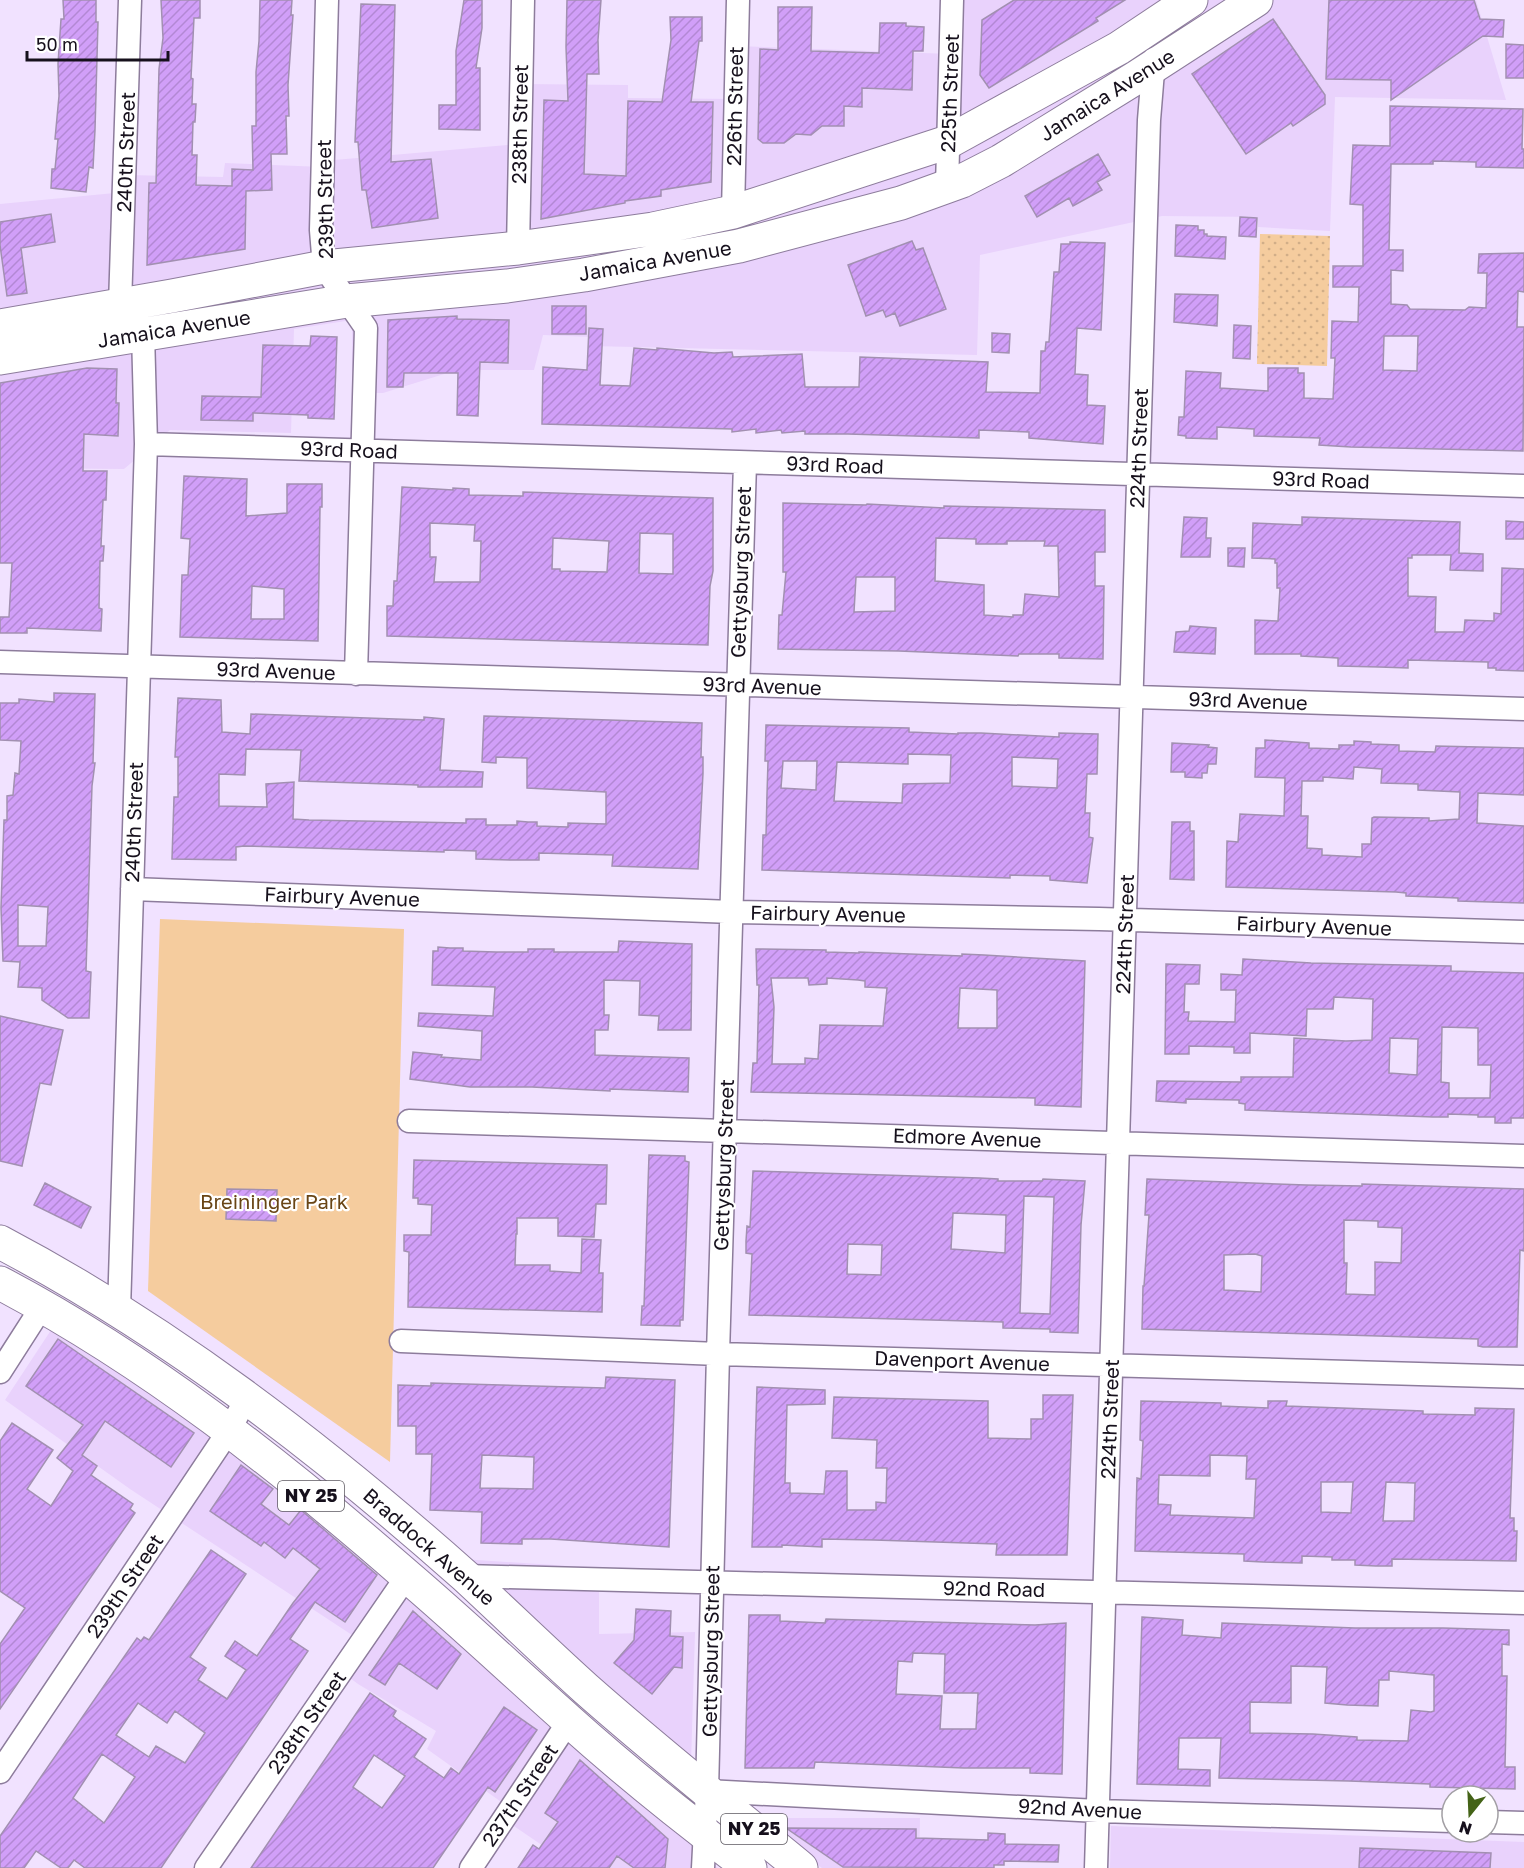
<svg xmlns="http://www.w3.org/2000/svg" width="1524" height="1868" viewBox="0 0 1524 1868" font-family="'Golos Text',sans-serif">
<style>
.built{fill:#e9d2fc}
.green{fill:#f5cc9e}
.garden{fill:url(#garden-dots)}
.building{fill:url(#building-hatch);stroke:#a290b1;stroke-width:1.5;fill-rule:evenodd}
.lines{fill:none;stroke-linecap:round;stroke-linejoin:round}
.street-casing{stroke:#8d7c9c;stroke-width:25}
.primary-casing{stroke:#8d7c9c;stroke-width:35}
.street{stroke:#fff;stroke-width:22}
.primary{stroke:#fff;stroke-width:33}
.labels{text-anchor:middle;stroke-width:4.5;stroke-linejoin:round;paint-order:stroke}
.shield{fill:#fff;stroke:#5c5860;stroke-width:1.5}
.shield-label{font-size:18px;font-weight:bold;fill:#16101c}
.street-label{font-size:20px;fill:#16101c;stroke:#fff}
.park-label{font-size:20px;fill:#694515;stroke:#fff}
</style>
<defs>
<pattern id="garden-dots" width="8" height="8" patternUnits="userSpaceOnUse" patternTransform="scale(1.5)"><rect width="8" height="8" fill="#f5cc9e"/><path d="M2 2h.1M6 6h.1" fill="none" stroke="#d1ae88" stroke-width="1.8" stroke-linecap="round"/></pattern>
<pattern id="building-hatch" width="6" height="6" patternUnits="userSpaceOnUse" patternTransform="scale(1.5)"><rect width="6" height="6" fill="#d19ff8"/><path d="M-1 1l2-2M0 6l6-6M5 7l2-2" fill="none" stroke="#b388d4"/></pattern>
</defs>
<rect width="100%" height="100%" fill="#f1e2ff"/>
<path class="built" d="M952,0H1476L1506,100L1335,97L1330,231L1258,227V217L1162,216L980,255L977,355L591,346L592,337L543,335L534,370H457L383,393H352V320L294,329L291,433L170,430L124,469L0,468V204L125,192L126,175L223,177L225,163L323,167V161L518,144L521,84L628,85V98L735,99L737,46L950,54Z
M57,1321L321,1516L718,1868H570L571,1865L508,1822L514,1811L427,1749L436,1731L358,1684L331,1664L352,1635L130,1489L5,1400Z
M462,1559L599,1568V1634L695,1632L691,1763Z
M755,1818H920L919,1868H822Z
M1111,1826L1524,1842V1868H1110Z"/>
<path class="green" d="M160,919L404,929L390,1462L148,1291Z"/>
<path class="garden" d="M1260,234L1330,236L1327,366L1257,364Z"/>
<path class="building" d="M63,0H96V22H98L95,130L93,168L89,167L86,192L51,188L52,169H55L58,139H55L59,96L58,64L61,19H64Z
M161,0H200V18H194L191,78L193,79L192,104H196L195,122H193L192,155H197L196,185L232,186V169L253,170L252,126H256V72L259,41L260,0H292L291,15H293L288,85L289,116H286L287,154H271L272,190L246,191L245,249L147,265L149,183H156L159,69L163,38Z
M464,0H482V28L476,68H480V130L439,129V105H456V51Z
M567,0H601L598,40L599,74H587L584,174L626,176L628,101L662,102L671,40L670,17H702V41H699L691,102H713L711,182L661,190V196L625,201V203L541,219L544,100L568,101L566,47Z
M1014,0H1125L1096,18L1098,21L989,88L980,75L982,20Z
M1329,0H1474L1480,19L1504,20L1503,37L1483,36L1391,100V80L1326,79Z
M361,4L395,5L391,162L431,159L438,218L372,228L366,190H362L358,142H355Z
M778,7H812L811,51L879,53L880,23H906V26L924,27L923,51H913L912,90L862,88V107L844,106V126H822L811,135L796,134L784,143H763L758,139L760,49L778,50Z
M1273,19L1325,95V104L1293,126L1291,123L1246,154L1192,74Z
M1506,44L1524,45V78H1506Z
M1390,106L1523,109L1522,149H1524V168L1476,167V162L1433,161V164H1391L1389,250H1403V271L1391,270V304L1407,305L1410,309L1465,310L1469,307L1486,308L1487,273H1478L1479,254L1524,253V292L1518,291L1517,327H1524L1523,451L1351,447L1319,445L1320,438L1254,436V429L1217,427V439L1186,438V436L1178,435L1179,417H1184L1186,371L1221,373L1220,388L1268,391V368H1298V373H1304V398L1333,399L1335,358H1331L1332,321L1358,322L1359,287H1333V266H1363V205L1350,204L1353,145L1390,146ZM1384,336H1418L1417,371L1383,370Z
M1098,154L1110,175L1097,182L1102,190L1073,206L1069,198L1037,217L1025,196Z
M51,214L55,242L21,248L27,293L7,296L0,245V222Z
M1240,217L1257,218L1256,237L1239,236Z
M1176,225L1198,226V230H1204V234H1207V236L1226,237L1225,259L1175,256Z
M912,241L916,250L923,248L946,309L900,326L895,313L886,317L883,310L866,316L848,265Z
M1070,242L1105,243L1101,330L1077,328L1075,374L1088,375L1087,405L1105,406L1103,444L1029,438V432L979,430V438L848,434H805V431L782,433L781,430L756,433V429L732,432V429L542,424L543,367L587,370L589,328L603,329L600,385L630,386L634,348L657,350V348L714,353L732,352L733,357L802,354L805,387H859L860,357L988,362L986,392L1040,393L1041,351H1045L1046,342H1049L1054,272H1059L1061,244H1070Z
M1175,294L1218,295L1217,326L1174,322Z
M552,306H586V334H552Z
M457,316V319L509,320L508,363L480,362L478,416L457,415L458,373H404L403,387H387L388,320Z
M1234,325L1251,326L1250,359L1233,358Z
M992,333L1010,334L1009,353L992,352Z
M311,336L337,337L334,419L308,418V415L253,413V421L201,420L202,396L261,397L263,345L310,346Z
M87,368L117,369L116,403H119L118,436L84,434L83,471H107L106,500H103L101,546H104L103,561H100L99,608L102,609L101,631L27,628V633H0V617H9L12,563H0V383Z
M184,476L247,479L246,516L287,513V484H322V507H320L318,641L180,637L182,575H188L190,539L181,538ZM252,586L284,589V619H251Z
M402,487L453,490V488L469,489V495L523,496V492L713,498V571L710,586L708,645L387,636V606H393L394,581H397ZM430,523L475,525L474,541H481L480,582H434L436,557H430ZM640,533L673,534V574L639,573ZM553,538L609,541L607,572L560,571V569H552Z
M783,503L866,505L867,504L944,508V506L1105,510V552H1095V586H1104L1103,659L1059,658V654H1019L1018,656L899,651L778,649L779,615H782L786,572H783ZM936,538L976,539V544H1007V541H1045L1044,546H1058L1059,597L1025,594L1023,615H1013V617L984,615V585L935,581ZM856,577H895V611L854,612Z
M1184,517L1207,518L1206,538H1211L1210,557H1181Z
M1302,517L1460,522L1459,553L1483,554V571L1450,570L1451,555H1412V558H1408V596L1436,597L1435,632H1464L1465,620L1494,621V613L1501,614L1502,568L1524,569V671L1496,670V668H1488V662L1408,660V668L1379,667L1338,666V658L1301,656V654H1255V620L1278,621L1280,588H1277V563H1275V559L1252,558L1253,523L1302,525Z
M1506,521L1524,522V539H1506Z
M1228,548H1245L1244,567L1228,566Z
M1190,626L1216,628L1215,654L1174,652L1176,632L1189,631Z
M54,693L95,694L93,763H95L92,786L86,971L91,972L89,1018H68L42,1000V988L18,987L20,962L3,961L1,908L4,820H7V796L13,795L15,773L19,774L21,741L0,740V703H19V699L54,702ZM18,905L48,907L46,946H18Z
M178,698L221,700L222,732L250,734L251,714L424,720V717L444,719L440,770L483,772L482,787H418V785L299,781L301,750L246,749L245,775L219,774V806L267,807L266,784L294,782L293,819L309,820L466,823V819H486V825H517V821L528,822H537V826L568,827V823L606,824V792L527,788V758L496,757V763L482,762L484,716L702,723L701,757H703V773L698,869L612,866L613,855L539,853V860H511L476,859V851L444,850V852L244,846L236,847V860L172,859L174,797H178V757H175Z
M766,725L909,728V732L958,734V733H981L1059,737V733L1098,734L1097,774H1087L1085,813H1090L1089,837L1093,838L1087,883L1050,880V876L1010,875V878L762,870L763,835H766L767,794L768,761H765ZM908,754L951,755L950,783L903,784L902,803L834,801L837,762L908,764ZM1012,757L1058,759L1057,788L1012,786ZM783,761H817L816,790L781,788Z
M1265,740L1309,743V748L1339,749V745H1354V741L1371,742V744L1399,745V751L1435,752L1436,746L1524,748V795L1478,793L1477,823L1524,826V903L1458,901V898L1406,896V893L1396,892L1226,887L1227,841L1238,842L1240,814L1284,816L1285,778L1255,777L1256,748H1265ZM1354,767L1382,769L1381,783L1418,784V790L1460,792L1459,819L1429,821V818L1374,817L1372,818L1371,844H1362V857L1322,855V849L1307,848L1308,816H1301L1302,781H1323V777L1353,779Z
M1172,743L1209,745L1208,747L1217,748L1216,764H1208L1207,773H1202V778L1185,777V772H1171Z
M1172,822H1190V831H1194V880L1170,879Z
M619,941L692,944L691,1030H658L659,1016L639,1015L640,981L604,980V1015H609L608,1030H595V1055L689,1058L688,1092L610,1089V1091L532,1087H470L410,1079L413,1052L442,1055L441,1057L481,1060L482,1031L418,1026L419,1013L493,1016L495,987L432,985L433,951H438V947L450,948H463V951L496,952H528V949H554V952H618Z
M756,949L826,950V952L859,953V952L962,956V954L984,955L1085,961L1081,1107L1035,1105V1098L751,1092L753,1063H757L759,985H757ZM771,978H808L809,985L827,984V978L858,980L865,981V987L887,988L883,1026L820,1025L818,1059L805,1058V1064H772L774,1007ZM960,988L997,990V1028H958Z
M1243,959L1311,963L1451,966V971L1524,973V1118H1511V1123H1495V1117H1478V1115L1448,1114V1117H1433L1245,1110V1104L1239,1103V1100L1186,1099V1103L1156,1101L1157,1081H1160L1241,1082V1077H1293L1294,1038L1346,1041L1372,1040L1373,999L1334,997L1333,1009H1307L1306,1036L1250,1033V1053H1234V1047L1189,1046V1054H1165L1166,964L1200,965L1199,984H1185L1184,1012H1189L1188,1021L1235,1022L1236,990H1221V974L1242,975ZM1442,1027L1478,1028V1065H1491L1490,1098H1449V1083L1441,1082ZM1390,1038L1418,1039L1417,1075L1389,1073Z
M0,1016L63,1030L51,1085L40,1083L22,1166L0,1161Z
M649,1155L685,1156V1161L689,1162L683,1320H680V1326L641,1325L642,1306H644Z
M414,1160L607,1165L606,1204H596L594,1237L558,1236V1218H517V1234H516L515,1265H550V1271L581,1273L582,1239L601,1240L599,1273H603L602,1312L408,1307L409,1252L404,1251V1235H431L432,1205L418,1204V1198H413Z
M753,1171L980,1178L998,1179V1181H1042L1043,1179L1085,1181L1081,1225L1078,1333L1050,1332V1329L1003,1328V1322L749,1315L752,1254L746,1253V1241L747,1226L750,1227ZM1024,1196L1054,1197L1050,1314L1020,1313ZM953,1213L1006,1215L1005,1253L951,1249ZM848,1244L882,1245L881,1275L847,1274Z
M1147,1179L1306,1185L1362,1186V1184L1524,1189V1251L1520,1250L1517,1347H1483L1478,1346V1339L1142,1329L1143,1286H1144L1149,1215H1145ZM1344,1220L1378,1221V1227L1402,1228L1401,1263L1375,1262V1295L1346,1294L1347,1263H1344ZM1255,1254L1262,1256L1261,1292L1224,1290V1255Z
M45,1183L91,1207L81,1228L34,1205Z
M227,1189L277,1190L276,1221L226,1219Z
M58,1339L194,1433L171,1467L105,1421L82,1455L97,1466L91,1475L133,1504L130,1509L135,1513L0,1709V1644L25,1608L0,1591V1441L12,1423L53,1450L27,1489L51,1506L73,1471L57,1458L83,1425L26,1386Z
M606,1377L675,1380L669,1547L551,1539H522V1544L481,1543L482,1512L430,1510L432,1454H416V1426H398V1385L431,1386V1383L605,1388ZM482,1455L534,1457L533,1489L480,1488Z
M757,1387L825,1390V1404L787,1405L785,1483H790V1493L824,1494L826,1471H847V1510H876V1502L886,1503L887,1468H876L877,1440L832,1438L834,1397L988,1401V1438L1031,1439V1419H1043V1395H1073L1067,1555H996L997,1544L874,1540L822,1539V1547L782,1545V1547H752Z
M1141,1401L1221,1403V1406L1268,1408V1401H1287L1286,1406L1423,1411V1414L1475,1415V1408L1514,1409L1510,1518H1514V1531H1517L1516,1561L1392,1559V1566H1376L1355,1565V1560H1332V1557L1302,1556V1563L1263,1562L1244,1561V1554L1135,1551L1137,1478L1141,1479L1143,1441L1140,1440ZM1210,1455L1247,1456L1246,1479H1256L1254,1518L1170,1515L1171,1505L1158,1504L1159,1475L1210,1476ZM1321,1482H1353L1351,1513L1321,1512ZM1386,1482L1415,1483L1414,1521H1383Z
M241,1465L273,1489L261,1504L289,1525L301,1510L377,1575L345,1622L315,1602L290,1639L308,1651L161,1868H85L74,1860L68,1868H61L36,1851L24,1868H0V1836L137,1638L141,1641L144,1637L149,1640L211,1550L246,1574L190,1657L206,1668L198,1680L227,1699L246,1670L225,1656L235,1641L257,1656L293,1603L320,1569L293,1548L285,1558L264,1542L261,1546L210,1511ZM138,1703L167,1723L175,1711L205,1733L185,1763L156,1746L149,1757L116,1735ZM102,1754L135,1777L104,1823L73,1798Z
M636,1609L671,1611L670,1636L683,1637L682,1668L674,1667L652,1694L614,1663L634,1640Z
M413,1611L461,1654L437,1689L399,1663L385,1685L369,1675Z
M749,1615H780V1621L825,1623L826,1619L1035,1625L1066,1623L1062,1774L1030,1773V1768H964L815,1762L814,1768H745ZM913,1653L945,1654L944,1693H978L976,1729H940L942,1696L896,1694L898,1661L912,1662Z
M1142,1617L1183,1620L1182,1635L1221,1638L1222,1623L1355,1628H1443L1509,1630V1645L1502,1644V1676H1507L1505,1767H1515V1789L1430,1787V1784L1349,1781L1219,1778L1221,1738H1179L1178,1769L1210,1770V1786L1137,1784ZM1291,1666L1327,1667L1325,1703L1347,1705L1378,1706L1379,1680H1389V1671L1434,1675V1711L1431,1712L1411,1710L1408,1741L1357,1740V1737L1313,1734L1250,1733V1702L1291,1703Z
M370,1693L396,1711L393,1716L398,1720L426,1739L414,1757L444,1778L451,1768L459,1774L504,1707L537,1730L495,1792L488,1787L433,1868H251ZM374,1755L405,1776L382,1808L353,1787Z
M580,1760L668,1839L665,1868H634L617,1856L609,1868H518L533,1845L539,1849L558,1822L545,1813Z
M786,1828L916,1829V1838L988,1840V1833L1005,1834V1844L1059,1845L1058,1862L1004,1861V1865H994V1868L843,1867Z
M1360,1848L1491,1853L1490,1868H1359Z"/>
<g class="lines">
<defs>
<path id="street" d="M327,0L321,230L324,267L366,328L356,674
M947,187L952,0
M733,212L738,0
M518,248L523,0
M120,305L130,0
M146,444L1524,486
M0,662L1524,709
M132,889L732,912L1099,919L1524,932
M409,1121L1524,1156
M119,1310L146,444L143,333
M401,1341L718,1354L1524,1377
M0,1372L43,1305
M464,1576L1524,1603
M0,1772L230,1429L247,1397
M707,1791L1098,1811L1452,1821
M1488,1822L1524,1823
M206,1868L407,1576
M471,1868L569,1721
M703,1868L707,1791L718,1354L745,463
M1096,1868L1149,120L1154,59"/>
<path id="primary" d="M0,326L172,296L324,267L518,248L653,229L733,212L948,142L1119,48L1191,0
M0,358L347,301L507,286L584,275L739,246L901,203L962,181L1001,161L1137,77L1256,0
M0,1242C169,1331 322,1449 465,1576C505,1613 544,1651 585,1688C655,1750 729,1809 801,1868
M0,1283C148,1361 281,1466 407,1576C462,1623 514,1672 568,1720C626,1772 687,1821 750,1868"/>
</defs>
<use href="#street" class="street-casing"/>
<use href="#primary" class="primary-casing"/>
<use href="#street" class="street"/>
<use href="#primary" class="primary"/>
</g>
<g class="labels">
<g class="shield">
<rect x="278" y="1481" width="66" height="30" rx="4.5"/>
<rect x="721" y="1814" width="66" height="30" rx="4.5"/>
</g>
<g class="shield-label">
<text x="311" y="1502">NY 25</text>
<text x="754" y="1835">NY 25</text>
</g>
<g class="street-label">
<text transform="translate(950 93) rotate(-88)" y="7">225th Street</text>
<text transform="translate(1107 95) rotate(-32)" y="7">Jamaica Avenue</text>
<text transform="translate(735 106) rotate(-89)" y="7">226th Street</text>
<text transform="translate(520 124) rotate(-89)" y="7">238th Street</text>
<text transform="translate(126 152) rotate(-88)" y="7">240th Street</text>
<text transform="translate(325 199) rotate(-91)" y="7">239th Street</text>
<text transform="translate(655 261) rotate(-10)" y="7">Jamaica Avenue</text>
<text transform="translate(174 329) rotate(-9)" y="7">Jamaica Avenue</text>
<text transform="translate(1139 448) rotate(-88)" y="7">224th Street</text>
<text transform="translate(349 450) rotate(2)" y="7">93rd Road</text>
<text transform="translate(835 465) rotate(2)" y="7">93rd Road</text>
<text transform="translate(1321 480) rotate(2)" y="7">93rd Road</text>
<text transform="translate(741 572) rotate(-88)" y="7">Gettysburg Street</text>
<text transform="translate(276 671) rotate(2)" y="7">93rd Avenue</text>
<text transform="translate(762 686) rotate(2)" y="7">93rd Avenue</text>
<text transform="translate(1248 701) rotate(2)" y="7">93rd Avenue</text>
<text transform="translate(134 822) rotate(-88)" y="7">240th Street</text>
<text transform="translate(342 897) rotate(2)" y="7">Fairbury Avenue</text>
<text transform="translate(828 914) rotate(1)" y="7">Fairbury Avenue</text>
<text transform="translate(1314 926) rotate(2)" y="7">Fairbury Avenue</text>
<text transform="translate(1125 934) rotate(-88)" y="7">224th Street</text>
<text transform="translate(967 1138) rotate(2)" y="7">Edmore Avenue</text>
<text transform="translate(724 1165) rotate(-88)" y="7">Gettysburg Street</text>
<text transform="translate(962 1361) rotate(2)" y="7">Davenport Avenue</text>
<text transform="translate(1110 1419) rotate(-88)" y="7">224th Street</text>
<text transform="translate(429 1547) rotate(41)" y="7">Braddock Avenue</text>
<text transform="translate(125 1586) rotate(-56)" y="7">239th Street</text>
<text transform="translate(994 1589) rotate(1)" y="7">92nd Road</text>
<text transform="translate(711 1651) rotate(-89)" y="7">Gettysburg Street</text>
<text transform="translate(307 1722) rotate(-55)" y="7">238th Street</text>
<text transform="translate(520 1795) rotate(-56)" y="7">237th Street</text>
<text transform="translate(1080 1809) rotate(3)" y="7">92nd Avenue</text>
</g>
<g class="park-label">
<text x="274" y="1209">Breininger Park</text>
</g>
</g>
<g transform="translate(1470 1814) rotate(198)"><circle r="28" fill="#ffffff" stroke="#a29fa4" stroke-width="1.5"/>
<path d="M0-4.5L10 22L0 15L-10 22Z" fill="#446317"/>
<text y="-9" font-size="16" font-weight="bold" text-anchor="middle" fill="#16101c">N</text>
</g>
<path d="M27 51v9h141v-9" fill="none" stroke="#16101c" stroke-width="3"/>
<text x="36" y="51" font-size="18" fill="#16101c" stroke="#ffffff" stroke-width="4.5" paint-order="stroke">50 m</text>
</svg>
